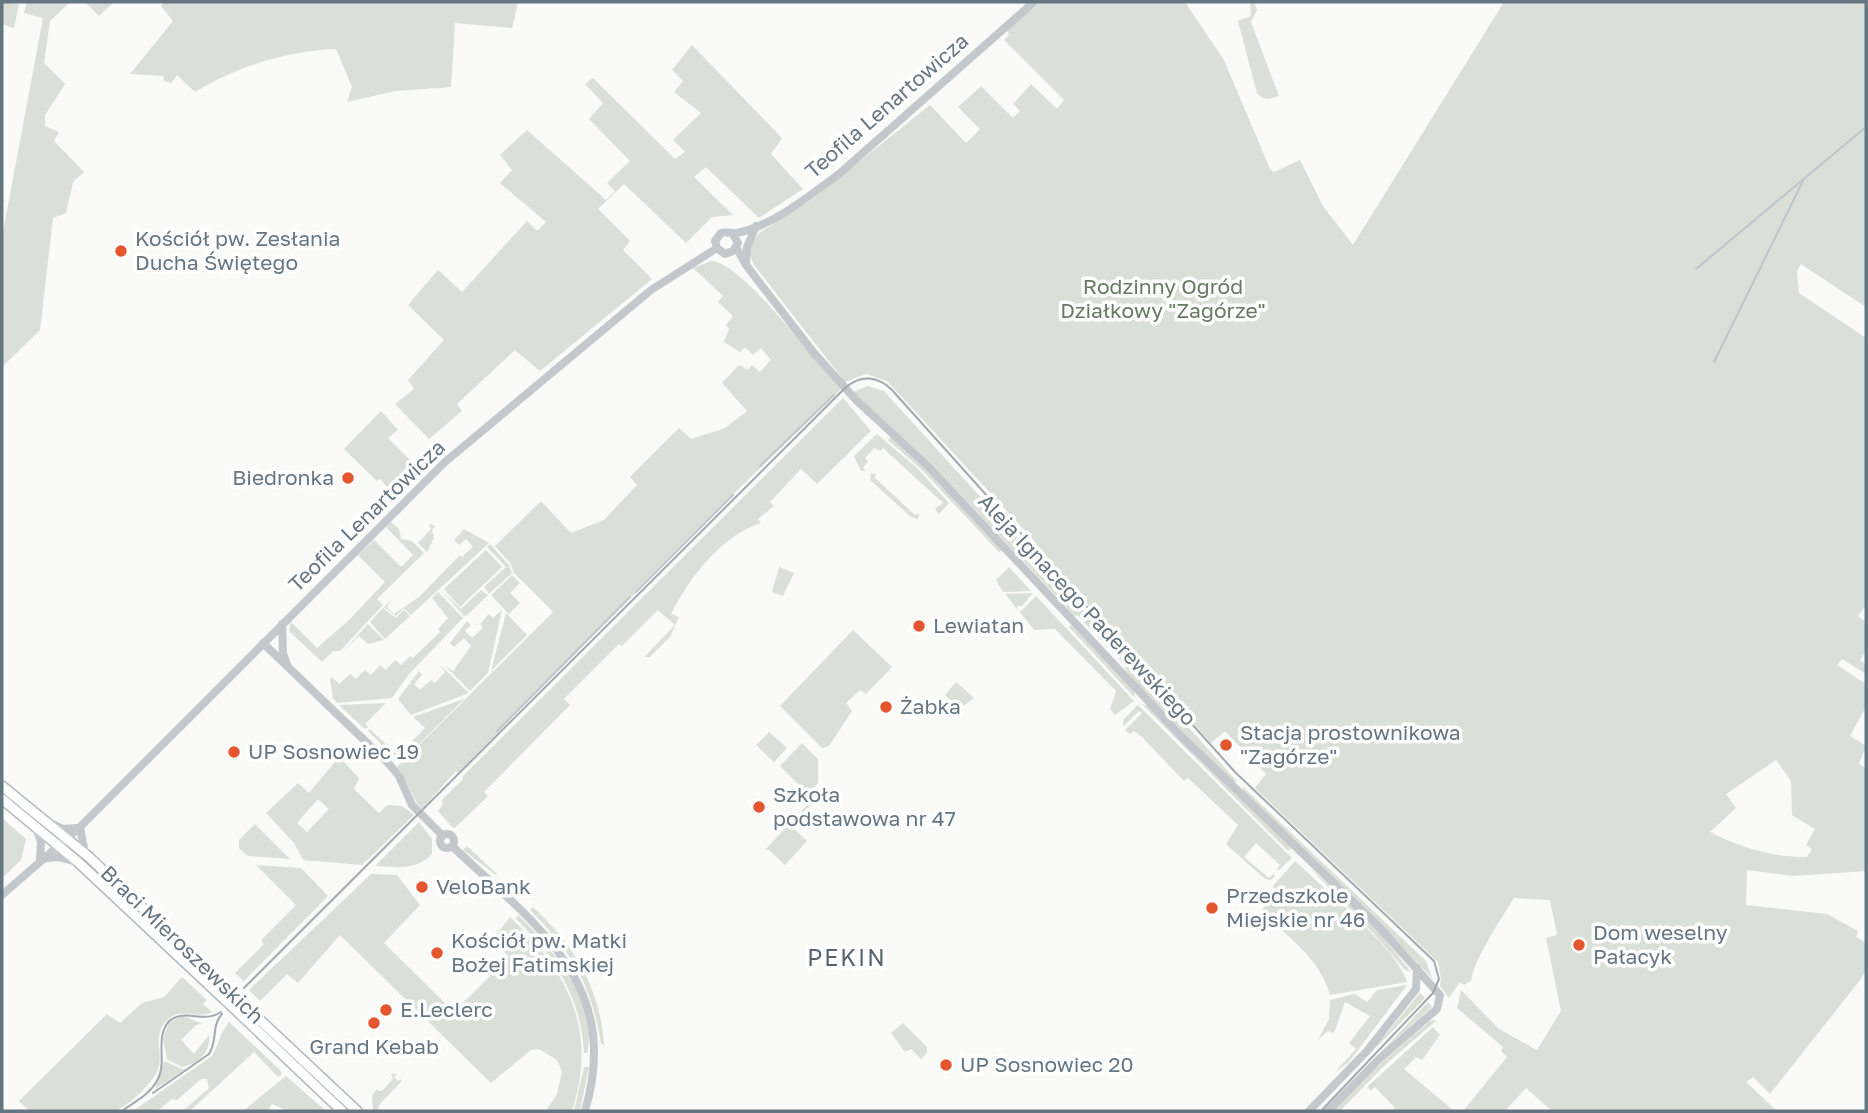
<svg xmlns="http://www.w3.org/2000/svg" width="1868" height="1113" viewBox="0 0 1868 1113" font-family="'Golos Text',sans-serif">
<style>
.green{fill:#dadfd7;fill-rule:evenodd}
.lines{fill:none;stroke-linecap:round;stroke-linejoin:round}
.stream{stroke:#bbc7cb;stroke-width:2}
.secondary-casing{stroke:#b3babf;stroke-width:12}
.tertiary{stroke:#c3c8cc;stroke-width:8}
.secondary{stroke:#fff;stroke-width:9}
.tram{stroke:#a2aab0;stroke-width:2}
.secondary-bridge-casing{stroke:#b3babf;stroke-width:12;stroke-linecap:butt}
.secondary-bridge{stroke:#fff;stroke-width:9}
.poi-dot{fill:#e4572e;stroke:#fff;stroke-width:2.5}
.labels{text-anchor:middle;stroke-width:7;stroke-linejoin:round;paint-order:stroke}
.street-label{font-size:21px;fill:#657683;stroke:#fff}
.poi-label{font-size:21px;fill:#657683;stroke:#fff;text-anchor:start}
.park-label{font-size:21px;fill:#687a64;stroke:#fff}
.neighbourhood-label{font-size:23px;letter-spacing:2px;fill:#57646e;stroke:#fff}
</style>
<rect width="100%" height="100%" fill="#fafaf8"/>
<path class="green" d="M2,2L19,4L14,28L2,24Z
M27,2H70L50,21L44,63L65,84L45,115V126L59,132L54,141L84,172L73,182L66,213L53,218L40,330L2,367V237L43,18L24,13Z
M85,2H114L99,16Z
M164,2H518L512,28L455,23L451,87L395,91L347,102L352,87L336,49C287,51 237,66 195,92L177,75L171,83L164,81L163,76L130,74L173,21L161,6Z
M1041,2H1185L1224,60L1270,169L1274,172L1300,160L1323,206L1353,245L1504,2H1866V307L1801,264L1797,271L1799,293L1866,338V605L1858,616L1866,622V651L1860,660L1866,665V674L1842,659L1837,665L1866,684V707L1850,736L1866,746L1859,764L1866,768V871L1793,876L1747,870L1746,905L1827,914L1858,931L1856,937L1866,943V970L1860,980L1770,1094L1753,1077L1746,1082L1777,1111H1552L1526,1088L1505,1111H1463L1507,1057L1501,1051L1503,1047L1457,1008L1461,990L1499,1029L1537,1050L1561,1011L1546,938L1557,935L1550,900L1514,898C1501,919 1474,959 1471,981L1464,985L1460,982L1449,998L1440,986L1441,979L1438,962L1255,788L1266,774L1225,731L1211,743L1126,648L1127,646L1104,620L1102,622L1030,536L887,381L866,374L845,382L754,265L749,253L751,243L759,233L814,198L930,105L966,143L980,129L958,107L981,86L1013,118L1020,111L1013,104L1031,84L1057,109L1064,100L1004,40L1009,35L1007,30ZM1776,760L1791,781L1792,815L1815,829L1806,845L1812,849L1807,857C1771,857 1742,848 1710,832L1736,808L1726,794Z
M1254,2L1257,10L1251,22L1279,96C1271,99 1262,101 1257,93L1238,21L1251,16L1250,4Z
M692,45L782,138L771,154L803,189L759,218L706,167L694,177L733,215L712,217L686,243L624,184L598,209L630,241L623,250L652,279L540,371L515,350L457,404L462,411L429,439L395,404L414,389L408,380L444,340L408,305L438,270L462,292L527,221L537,231L546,222L500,183L512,170L500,155L527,130L606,200L615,191L607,183L630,161L589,119L603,103L585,84L593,78L675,159L685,152L673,140L701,113L674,92L683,81L672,70Z
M711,261C741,261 816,363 841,389L712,515L458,773L456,771L422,809C410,796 409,781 397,767L553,612L514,573L510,563L495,546L541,501L571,533L604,520L637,485L630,477L679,428L691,439L725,428L747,411L722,383L739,365L748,370L752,365L760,372L771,360L761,348L753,355L745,347L740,352L724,342L729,329L726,325L733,316L718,302L723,296L693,268Z
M868,386L884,391L893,401L1097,625L1095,628L1116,650L1113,653L1077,615L1075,616L929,461L853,392Z
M843,398L871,431L817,484L801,469L770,502L774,506L758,519L761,523C721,536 690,577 671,614L679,617L670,637L650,657H644L675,625L658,610L622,646L619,644L564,699L570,705L484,792L488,796L455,828L452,827L438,811L443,804L441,801L463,779L462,777Z
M381,411L398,430L388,438L417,467L403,481L399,478L388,488L380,479L377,481L344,449Z
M877,434L918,469L949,503L939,514L935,509L943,503L883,448L880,451L874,448L865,458L868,461L863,468L866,471H861L854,456Z
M891,436L920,462L1003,550L999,552L921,469L888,440Z
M871,473L876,474L874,477L915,515L919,513L918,519L911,517L870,480Z
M391,522L399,529L401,539L412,541L424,553L377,599L383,605L340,651H333L322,662L289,631L291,622L317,648L350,619L385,582L358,555L374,540L401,567L413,555L386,527Z
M431,524L435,526L432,530L434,538L427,552L418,543L431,529L429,525Z
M464,529L489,543L411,615L404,608L396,616L384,607L391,600L387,607L394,614L419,597L460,555L462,557L473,547L466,539L459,545L454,540Z
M490,544L509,565L512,573L489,594L484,587L506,567L487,547Z
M486,550L502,567L460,607L444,589Z
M779,567L794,573L783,596L772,592Z
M1009,567L1031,591L1003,592L996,580Z
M512,575L520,583L510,593L520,603L509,614L491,595Z
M441,590L461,609L481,590L488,595L465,617Z
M438,592L463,618L409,674L392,698L337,703L333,698L330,680L332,677L339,684L350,674L356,679L365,670L371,675L380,665L386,670L395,660L401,665L410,656L413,658L440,632L438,629L448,618L432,598Z
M1033,593L1022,606H1017L1018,610L1005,594Z
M1036,596L1134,701L1115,715L1110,709L1116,691L1055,629L1034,630L1020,612Z
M383,608L396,618L404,610L410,616L385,639L370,622Z
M502,610L488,673L470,691L445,666L453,671L471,646L464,638L454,647L450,643L467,621L471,625L465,631L472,638L483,628L480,624L489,614L493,618Z
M506,613L527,635L491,671Z
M368,624L384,640L368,644L359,636L341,654Z
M1071,625L1134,690L1135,698L1069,627Z
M853,630L892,667L866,694L860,690L846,703L852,711L829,746L822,748L780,706Z
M1121,652L1233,777L1238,782L1231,781L1135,683L1119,659Z
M439,664L469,693L411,715L398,699L419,671L422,675L414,684L420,690L431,680L435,683L445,672Z
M956,682L974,698L959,709L945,695Z
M464,699L400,763L368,731L370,729L398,756L425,728L413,717Z
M386,703L365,724L368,727L365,729L339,705Z
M1142,704L1147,705L1292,848L1288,851Z
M1138,705L1292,858L1279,870L1277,869L1280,865L1256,843L1244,857L1269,878L1273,874L1275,876L1271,880L1265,879L1226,844L1238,825L1188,778L1184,781L1141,736L1134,731L1130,734L1125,730L1142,713L1139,711L1123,727L1124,719Z
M769,732L787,748L774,762L756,745Z
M802,743L818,759V783L808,794L780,766Z
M339,757L359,778L354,789L379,813L387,805L402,806L414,815L362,865L303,860L294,843L266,813L298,783L309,793ZM318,799L329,809L307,832L297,823Z
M1243,787L1426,961L1432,978L1386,930L1243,792Z
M809,803L811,805L791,826L807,841L785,865L769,850H765Z
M2,818L26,839L21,860L2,878Z
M419,822L432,839V854C416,871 397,867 375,866Z
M255,824L290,859L248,856L239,848V840Z
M467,846L497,874L496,875L463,850Z
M1295,861C1322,887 1398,949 1407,982L1330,995C1320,958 1287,937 1261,911L1269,900L1265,896L1270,890L1282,898L1273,886Z
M256,865L301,868L328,896L244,981L235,973L264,944L261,940L296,905Z
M1308,866L1374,926L1411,972L1405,970L1375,935Z
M371,874L397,875L420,905L384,943L454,1012L509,957L492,940L510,917C569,973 598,1030 572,1111H546L557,1094L562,1071L557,1060L539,1049L531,1050L491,1083L340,935L298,983L287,974L260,1001L249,990L251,988Z
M533,907C574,945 601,989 604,1046L601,1043C591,984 572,952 530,910Z
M518,915C552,948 599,1002 587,1053H584C581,997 555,957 516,919Z
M182,977L207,1000L203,1004L212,1012C197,1020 181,1006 167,1020C153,1033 162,1050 159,1066C156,1080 129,1106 115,1111C104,1113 45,1111 29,1111L19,1101L107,1014L120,1023L142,1003L164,997Z
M1407,985L1348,1063L1335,1072L1356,1049L1349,1043L1370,1016L1345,1002L1334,1033L1328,1031L1318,1040L1329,1019L1330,1000L1355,994L1367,1002L1377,990Z
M1420,993L1425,998L1313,1111L1388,1032Z
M1428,1002L1432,1007L1389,1045L1338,1098Z
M183,1016L203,1024L196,1025L181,1040L194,1054L209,1035C211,1053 198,1064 182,1067L167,1059L163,1039L169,1022Z
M1437,1020L1385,1065L1340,1111H1333L1372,1071L1430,1021Z
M229,1022L281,1071V1075L278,1077L254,1052L190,1111H183L209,1088L207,1079H201L177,1100L172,1099L160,1109L133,1111L212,1056C219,1044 220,1033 229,1022Z
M903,1023L927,1047V1053L921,1059L911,1049L905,1052L891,1033Z
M1433,1027L1440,1035L1422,1060L1416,1057L1404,1069L1454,1111H1393L1395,1108L1375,1087L1371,1091L1367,1087Z
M164,1061L184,1070L155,1089Z
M584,1067H589L580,1111H574Z
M391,1074H397L394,1077L398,1081L401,1079V1082L380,1104L377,1111H373L372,1096L376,1090L382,1091L393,1079Z
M286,1076L326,1111H288L272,1104L268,1111H243Z"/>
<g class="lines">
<path class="stream" d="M1696,269L1866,127
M1714,362L1803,181
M760,466L834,395
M636,592L733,495
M497,731L630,597"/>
<defs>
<path id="secondary" d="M2,786L89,857L231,992
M2,799L78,862L222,997
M245,1006L357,1111
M242,1016L342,1111"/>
</defs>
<use href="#secondary" class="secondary-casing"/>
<path class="tertiary" d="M736,247L746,265L814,353L856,400L928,466L1181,736L1379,927L1440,995L1437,1009L1379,1059L1328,1111
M717,248L715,241L721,233C727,231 731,234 737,233C773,226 810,195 839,174L1034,2
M717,248L725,254L733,251L738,243L732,233
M746,265L747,247L756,226
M282,624L283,653L287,665
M263,643L389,764L399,776L412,805L443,836
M50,823L63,829L77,828
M80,827L85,854
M36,828L41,842L40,859
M440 841a7 7 0 1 1 14 0a7 7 0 1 1-14 0Z
M452,846C534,924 623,982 585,1111
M40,859L58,857L75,861
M2,895L80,827L445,462L651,290L717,248
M1309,1111L1367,1051L1416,989L1417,968"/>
<use href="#secondary" class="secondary"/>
<path class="tram" d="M244,988L845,388C861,374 878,376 892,390L1235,772L1434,961L1439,979L1433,993L1321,1111
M153,1093L209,1054C218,1040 211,1026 222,1014
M122,1111C134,1102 149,1095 157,1081C168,1062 154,1039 169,1021C186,1008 203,1024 221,1012"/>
<defs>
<path id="secondary-bridge" d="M231,992L245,1006
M222,997L242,1016"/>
</defs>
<use href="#secondary-bridge" class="secondary-bridge-casing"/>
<use href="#secondary-bridge" class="secondary-bridge"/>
</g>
<g class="poi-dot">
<circle cx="121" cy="251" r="7"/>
<circle cx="348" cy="478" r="7"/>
<circle cx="919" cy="626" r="7"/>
<circle cx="886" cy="707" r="7"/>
<circle cx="1226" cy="745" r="7"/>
<circle cx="234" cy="752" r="7"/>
<circle cx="759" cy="807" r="7"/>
<circle cx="422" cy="887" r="7"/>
<circle cx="1212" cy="908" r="7"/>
<circle cx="1579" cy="945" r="7"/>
<circle cx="437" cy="953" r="7"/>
<circle cx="386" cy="1010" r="7"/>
<circle cx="374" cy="1023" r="7"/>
<circle cx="946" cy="1065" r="7"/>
</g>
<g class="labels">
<g class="street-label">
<text transform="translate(887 106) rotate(-41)" y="7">Teofila Lenartowicza</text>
<text transform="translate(367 516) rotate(-44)" y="7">Teofila Lenartowicza</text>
<text transform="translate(1087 610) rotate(47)" y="7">Aleja Ignacego Paderewskiego</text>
<text transform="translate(182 945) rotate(44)" y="7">Braci Mieroszewskich</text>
</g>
<g class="poi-label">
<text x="135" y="246">Kościół pw. Zesłania<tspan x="135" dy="24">Ducha Świętego</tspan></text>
<text x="334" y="485" text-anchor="end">Biedronka</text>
<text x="933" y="633">Lewiatan</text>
<text x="900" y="714">Żabka</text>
<text x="1240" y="740">Stacja prostownikowa<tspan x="1240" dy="24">"Zagórze"</tspan></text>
<text x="248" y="759">UP Sosnowiec 19</text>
<text x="773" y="802">Szkoła<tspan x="773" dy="24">podstawowa nr 47</tspan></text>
<text x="436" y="894">VeloBank</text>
<text x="1226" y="903">Przedszkole<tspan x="1226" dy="24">Miejskie nr 46</tspan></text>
<text x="1593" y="940">Dom weselny<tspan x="1593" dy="24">Pałacyk</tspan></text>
<text x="451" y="948">Kościół pw. Matki<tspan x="451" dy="24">Bożej Fatimskiej</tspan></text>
<text x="400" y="1017">E.Leclerc</text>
<text x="374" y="1054" text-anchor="middle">Grand Kebab</text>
<text x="960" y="1072">UP Sosnowiec 20</text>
</g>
<g class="park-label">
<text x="1163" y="294">Rodzinny Ogród<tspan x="1163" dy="24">Działkowy "Zagórze"</tspan></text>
</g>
<g class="neighbourhood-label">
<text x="847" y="966">PEKIN</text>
</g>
</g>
<rect width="1868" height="1113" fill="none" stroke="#657683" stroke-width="7"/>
</svg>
